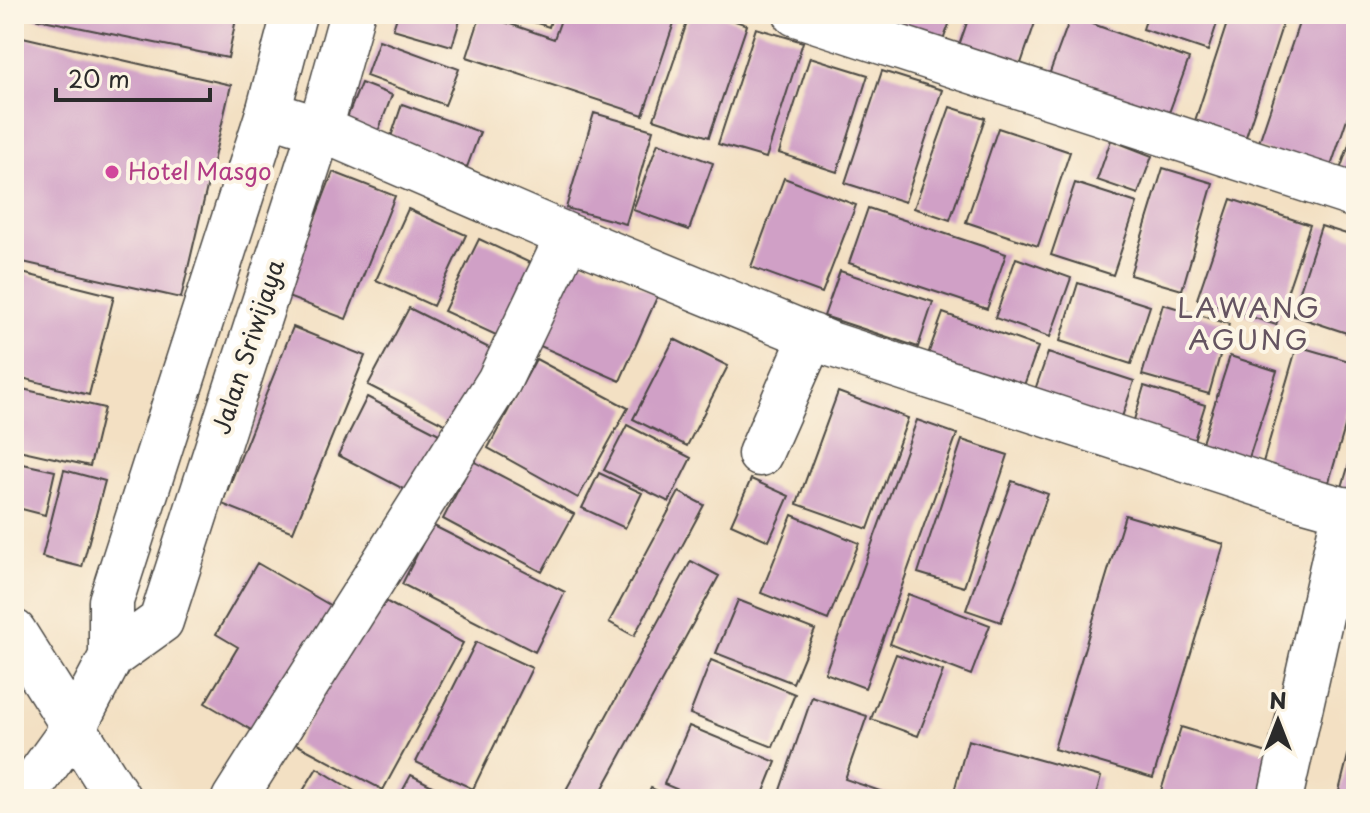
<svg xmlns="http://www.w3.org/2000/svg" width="1370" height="813" viewBox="0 0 1370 813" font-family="'Playpen Sans',sans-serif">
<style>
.building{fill:#d0a0c6}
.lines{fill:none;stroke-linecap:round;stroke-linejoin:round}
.street-casing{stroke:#494642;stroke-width:47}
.primary-casing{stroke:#494642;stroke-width:47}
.street{stroke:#fff;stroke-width:44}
.primary{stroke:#fff;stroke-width:44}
.hotel-dot{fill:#d1479c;stroke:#fcf5e5;stroke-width:3}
.labels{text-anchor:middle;stroke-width:8;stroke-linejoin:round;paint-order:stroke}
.hotel-label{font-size:24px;fill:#b23c85;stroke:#fcf5e5;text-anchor:start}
.street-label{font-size:24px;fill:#2b2b2b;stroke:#fcf5e5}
.quarter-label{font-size:28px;letter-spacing:2px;fill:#655461;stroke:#fcf5e5}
</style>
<rect width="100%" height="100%" fill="#fcf5e5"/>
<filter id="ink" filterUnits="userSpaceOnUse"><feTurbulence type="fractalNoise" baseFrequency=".0125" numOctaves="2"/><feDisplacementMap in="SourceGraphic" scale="16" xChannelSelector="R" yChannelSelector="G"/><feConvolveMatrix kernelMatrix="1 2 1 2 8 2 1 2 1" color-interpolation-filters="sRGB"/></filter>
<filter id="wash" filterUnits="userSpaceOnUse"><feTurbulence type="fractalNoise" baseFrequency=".006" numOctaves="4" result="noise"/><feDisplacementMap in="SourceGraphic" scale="32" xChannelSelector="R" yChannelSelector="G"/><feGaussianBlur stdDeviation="1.8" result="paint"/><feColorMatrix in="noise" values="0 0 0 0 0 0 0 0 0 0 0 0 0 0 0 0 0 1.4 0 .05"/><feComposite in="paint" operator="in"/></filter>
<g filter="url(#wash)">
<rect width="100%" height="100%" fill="#f3e0c3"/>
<g id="blocks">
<path class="building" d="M14,14H237L228,58Z
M398,14H462L452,46L393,29Z
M481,14L554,39L563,14H677L643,115L467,57Z
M509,14H553L549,27Z
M690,14H715L747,25L709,137L654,119Z
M822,14H953L937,56Z
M970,14H1038L1016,78L955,57Z
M1148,14H1220L1208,51L1143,29Z
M1230,14H1286L1241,152L1190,136Z
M1302,14L1356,15V92L1329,172L1257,148Z
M1071,16L1189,59L1164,126L1046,83Z
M756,28L803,42L766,158L718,144Z
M14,35L231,85L181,298L14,260Z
M379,40L459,69L445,105L366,76Z
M810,57L868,75L837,172L779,153Z
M882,71L942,90L905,202L845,183Z
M361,83L392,95L376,137L344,125Z
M402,104L480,132L467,167L390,140Z
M950,107L985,118L950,220L914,208Z
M594,113L653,130L626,224L566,208Z
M1356,125V188L1336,181Z
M998,128L1070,152L1038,246L966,222Z
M1111,140L1152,156L1138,194L1097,180Z
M658,143L713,163L689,230L633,210Z
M1163,168L1213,183L1182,290L1130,275Z
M333,172L395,196L346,319L285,296Z
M784,178L856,205L822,293L751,267Z
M1075,183L1137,203L1113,275L1051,255Z
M1231,199L1310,225L1276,325L1197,299Z
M868,208L1006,254L987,309L849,263Z
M408,209L466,235L433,306L376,280Z
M1321,226L1356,237V336L1292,315Z
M479,239L543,269L509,341L444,311Z
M1016,258L1071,278L1050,337L995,318Z
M576,259L658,295L620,381L538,345Z
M14,271L114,296L89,395L14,376Z
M840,271L933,302L918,347L824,316Z
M1078,283L1150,306L1131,364L1060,341Z
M1163,304L1229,324L1209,394L1142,375Z
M409,308L495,351L454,429L368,385Z
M943,313L1038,347L1020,396L925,363Z
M293,327L365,356L293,532L222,504Z
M674,339L728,366L687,446L633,419Z
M1297,346L1356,363V390L1325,495L1259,476Z
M1048,353L1134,381L1118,429L1031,401Z
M1230,356L1277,371L1245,470L1198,455Z
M536,359L628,408L578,498L488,448Z
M1144,386L1205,405L1189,456L1129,437Z
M14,387L104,408L90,466L14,449Z
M838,392L908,418L868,529L797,504Z
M367,397L441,435L411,493L338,455Z
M917,420L957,434L865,688L825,673Z
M627,425L691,458L669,502L604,470Z
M962,440L1008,455L964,587L918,573Z
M1356,441V501L1339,497Z
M473,461L574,514L542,572L443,519Z
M14,462L55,471L45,515L14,507Z
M64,470L105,481L82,567L42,557Z
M599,473L642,493L625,528L582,508Z
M751,479L789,496L769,541L731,524Z
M1012,481L1048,494L1001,622L966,610Z
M679,492L704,505L634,636L609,622Z
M792,515L859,543L828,620L761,593Z
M1125,515L1224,544L1153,778L1054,749Z
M432,525L565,592L535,652L402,584Z
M691,561L719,576L597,799H561Z
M257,563L335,608L260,735L205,703L238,647L216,634Z
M908,594L990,625L971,675L890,644Z
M376,596L463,643L383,790L296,744Z
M738,600L815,630L793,683L716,653Z
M476,642L532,668L473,789L416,762Z
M896,654L943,671L918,736L871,719Z
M711,660L795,694L773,747L690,714Z
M812,697L867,716L845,779L903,799H777Z
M689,726L776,762L761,799H700L664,784Z
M1181,727L1274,755L1261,799H1176L1160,794Z
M1355,728L1356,799H1337Z
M968,740L1101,777L1095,799H952Z
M317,768L367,799H298Z
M411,775L457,799H398Z
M651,788L675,799H646Z"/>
</g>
</g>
<g filter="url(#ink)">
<use href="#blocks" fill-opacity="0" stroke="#494642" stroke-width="2"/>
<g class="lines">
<defs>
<path id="street" d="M796,14L1356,196
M268,113L320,129L568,236L833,345L1302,498L1356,513
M760,454L812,336
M22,799L74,727
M234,799L499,381L568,236
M1280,799L1345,509"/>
<path id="primary" d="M14,632L119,799
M111,657V601L268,113L294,14
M74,727L111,657L161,621L320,129L352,14"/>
</defs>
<use href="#street" class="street-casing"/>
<use href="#primary" class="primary-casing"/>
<use href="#street" class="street"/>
<use href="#primary" class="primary"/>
</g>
</g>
<circle class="hotel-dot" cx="112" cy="172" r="8"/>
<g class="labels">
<g class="hotel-label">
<text x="128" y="180">Hotel Masgo</text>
</g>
<g class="street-label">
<text transform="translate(249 347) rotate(-72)" y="8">Jalan Sriwijaya</text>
</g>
<g class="quarter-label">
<text x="1249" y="318">LAWANG<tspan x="1249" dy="32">AGUNG</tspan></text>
</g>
</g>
<rect width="1370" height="813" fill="none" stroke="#fcf5e5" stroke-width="48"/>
<g transform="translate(1278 721)" stroke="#fcf5e5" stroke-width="6" paint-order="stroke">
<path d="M0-6L14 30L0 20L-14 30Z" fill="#2b2b2b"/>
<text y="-12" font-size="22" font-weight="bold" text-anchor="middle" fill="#2b2b2b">N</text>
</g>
<path d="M56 88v12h154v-12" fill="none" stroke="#2b2b2b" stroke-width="4"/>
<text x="68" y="88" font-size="24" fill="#2b2b2b" stroke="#fcf5e5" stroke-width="6" paint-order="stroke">20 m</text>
</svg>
